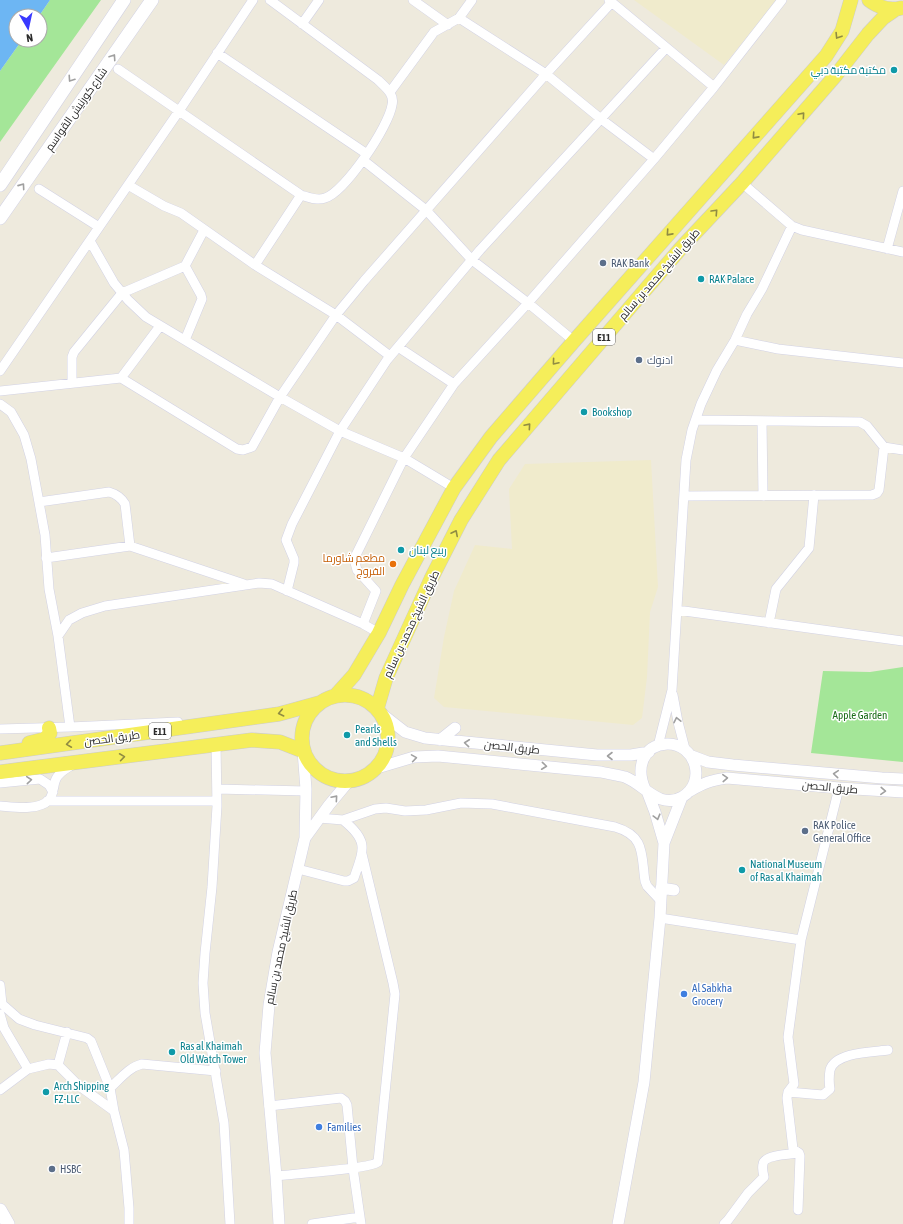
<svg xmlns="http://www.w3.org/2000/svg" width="903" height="1224" viewBox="0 0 903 1224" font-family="'Asap Condensed',Cairo,sans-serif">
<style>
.education{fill:#f0ebcc}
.green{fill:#a4e698}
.water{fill:#6db6f3}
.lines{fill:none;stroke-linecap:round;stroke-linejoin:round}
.minor-casing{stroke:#d2d2e4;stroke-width:10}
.tertiary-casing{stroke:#d2d2e4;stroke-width:12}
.secondary-casing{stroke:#d2d2e4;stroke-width:14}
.primary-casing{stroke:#ccc;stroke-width:15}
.minor{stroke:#fff;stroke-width:9}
.tertiary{stroke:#fff;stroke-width:11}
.secondary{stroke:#fff;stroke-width:13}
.primary{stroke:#f5ee5a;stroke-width:14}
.oneway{stroke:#908c42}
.oneway2{stroke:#a0a0a0}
.culture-dot{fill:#0f9aa8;stroke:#fff;stroke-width:1.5}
.service-dot{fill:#5c6f8a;stroke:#fff;stroke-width:1.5}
.food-dot{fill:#e8710a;stroke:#fff;stroke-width:1.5}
.shop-dot{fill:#3f7fe0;stroke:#fff;stroke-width:1.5}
.labels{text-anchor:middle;stroke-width:3;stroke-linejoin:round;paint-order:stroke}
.shield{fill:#fff;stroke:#6b6b6b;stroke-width:1}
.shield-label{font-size:10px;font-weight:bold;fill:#2b2b2b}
.culture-label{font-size:11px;fill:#0d838f;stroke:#fff;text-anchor:start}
.street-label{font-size:11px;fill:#2b2b2b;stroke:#fff}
.service-label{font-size:11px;fill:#4e5e75;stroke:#fff;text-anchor:start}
.food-label{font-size:11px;fill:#c56008;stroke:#fff;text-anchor:end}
.park-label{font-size:11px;fill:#1a6c18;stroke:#fff}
.shop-label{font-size:11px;fill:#366cbe;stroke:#fff;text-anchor:start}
</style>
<rect width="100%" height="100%" fill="#eeeadd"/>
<path class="education" d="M634,0H777L724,65Z
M651,460L658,587L650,612L647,677L642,718L633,725L444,707L434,698L444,637L454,591L475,545L512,549L509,489L525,464Z"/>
<path class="green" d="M50,0H101L0,142V71L22,40H40V16H39Z
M903,667V762L811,753L823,671L870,672Z"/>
<path class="water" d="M0,0H50L39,16H16V40H22L0,71Z"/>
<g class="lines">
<defs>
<path id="minor" d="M413,0L448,25
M609,0L714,87
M459,18L546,74L601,119L654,159
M302,24L319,0
M217,53L367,154
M118,69L301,195C308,197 317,201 325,198C345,192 389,126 392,105C395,94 385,87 378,80L270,0
M390,92L434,32L459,18L472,0
M363,160L426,210L472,260L528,303L574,341
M742,183L792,226L802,230L903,252
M128,185L164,206L181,213L255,265L336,315L390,356
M39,189L99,227
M90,241L114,283L128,300L146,317L280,397L340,431L404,458L454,488
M887,249L903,191
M255,265L301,195
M185,340L202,299L201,295L185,266
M735,340L778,349L903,363
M398,347L454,384
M0,371L179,111L253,0
M121,378L160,326
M72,383V357L74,352L122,293L185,266L204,230
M0,391L121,378L237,449L243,450L252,447L280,397L336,315L364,281L546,74L612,2
M0,404L11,412L24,435L31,459L45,535L49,589L58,636L70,727
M696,420L860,422L867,426L884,447
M762,421L763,496
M684,496L872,495L877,493L879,490L884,447L903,450
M39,502L109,492C116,494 121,497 125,504L130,546
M46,558L130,546L244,584
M287,591L294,563V559L286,540L292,524L340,431L387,360L480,250L666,48
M677,610L903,641
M769,623L776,589L809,548L814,495
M363,624L376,591L357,570L354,559L404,458L454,384L528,303L654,159L714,87L782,0
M58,636L69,620L82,613L105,606L259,583L272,584L363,624L379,633
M673,695L678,722L685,749
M0,729L70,727L178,722
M216,744L217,806L212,887L205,953L203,983L205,1013L224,1123L230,1224
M658,746L672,690L686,460L692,430L701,404L717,370L735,340L747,314L762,289L792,226
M0,783L40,779L49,785L53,792
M217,789L306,791
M47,801H217
M0,806C14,807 38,811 49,800C54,794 53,785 56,779C59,772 66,769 72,765
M319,818L343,820L375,809L386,808L405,811L426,810L461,803L492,804L615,827C646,836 641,855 645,881L647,886L661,901
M298,869L344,881H348L354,878C364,849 369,841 343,820
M660,918L801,940L839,788
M0,985L2,1004L19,1019L35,1025L87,1038L91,1041L110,1088
M0,1014L4,1028L28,1069
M58,1065L67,1032
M0,1090L28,1069L49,1064L58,1065L78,1085L114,1111
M788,1092L823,1095L830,1089C829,1083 829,1076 830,1070C835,1052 873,1052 888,1050
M269,1106L341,1098L345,1101L347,1105L353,1168L361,1224
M276,1176C292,1174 370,1169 378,1162L395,994L393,983L362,854
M798,1210L800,1156L799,1153L793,1149L787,1098L788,1092L794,1084L788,1037L801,940
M129,1224V1208L124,1150L114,1111L110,1088C120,1079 129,1067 142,1064L216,1071
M312,1224L360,1217
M724,1224L728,1220L748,1193L764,1177C763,1173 762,1168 763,1164C764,1155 791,1154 799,1153"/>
<path id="tertiary" d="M382,714L405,732L425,738L597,755H631L649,752
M440,740L455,728
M692,756L708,762L733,765L882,778L903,779
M377,768L414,757L438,756L601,772C609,774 618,775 625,777C644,784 659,810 682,797C707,783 696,743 667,744C642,745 636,769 645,789
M690,791C703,783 712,780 727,778L839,788L903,792
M305,838L329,805L349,781
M664,843L682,797
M661,888L674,890
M279,1224L276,1176L265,1053L269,1005L278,952L305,838L306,789L303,751
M618,1224L644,1082L660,918L664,843L655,812L647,791"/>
<path id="secondary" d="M0,185L124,0
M0,218L152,0
M0,1210L8,1224"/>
<path id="primary" d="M869,0C878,7 890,11 901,8
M302 738a43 43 0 1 1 86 0a43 43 0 1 1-86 0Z
M336,695L354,675L379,633L402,585L454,488L491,437L574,341L826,56L842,31L851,0
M377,709L386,678L431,579L461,520L499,460L681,248L742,183L836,75L868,34L883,18L896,9
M29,743L45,739L50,733L49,728
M0,753L279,714L319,703
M0,772L252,740L280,742L303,751"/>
</defs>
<use href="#minor" class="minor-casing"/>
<use href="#tertiary" class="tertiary-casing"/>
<use href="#secondary" class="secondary-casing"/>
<use href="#primary" class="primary-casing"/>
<use href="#minor" class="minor"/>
<use href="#tertiary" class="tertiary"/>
<use href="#secondary" class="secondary"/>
<use href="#primary" class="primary"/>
</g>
<defs><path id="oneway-chevron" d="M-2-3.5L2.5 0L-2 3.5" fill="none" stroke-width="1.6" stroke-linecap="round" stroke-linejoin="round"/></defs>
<g class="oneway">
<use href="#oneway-chevron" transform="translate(838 36) rotate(122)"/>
<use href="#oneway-chevron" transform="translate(802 115) rotate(-49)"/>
<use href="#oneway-chevron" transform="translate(755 136) rotate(132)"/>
<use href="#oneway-chevron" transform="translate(715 212) rotate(-47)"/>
<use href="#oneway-chevron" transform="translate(669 233) rotate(132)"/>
<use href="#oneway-chevron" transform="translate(555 362) rotate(130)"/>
<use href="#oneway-chevron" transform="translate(528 426) rotate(-49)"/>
<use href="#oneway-chevron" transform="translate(455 533) rotate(-63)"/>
<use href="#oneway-chevron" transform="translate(281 713) rotate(167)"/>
<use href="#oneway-chevron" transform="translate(69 744) rotate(172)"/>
<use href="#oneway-chevron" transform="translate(122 757) rotate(-8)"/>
</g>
<g class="oneway2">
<use href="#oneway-chevron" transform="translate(113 57) rotate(-56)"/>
<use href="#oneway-chevron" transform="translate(71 79) rotate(124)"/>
<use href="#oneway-chevron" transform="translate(22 186) rotate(-55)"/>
<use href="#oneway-chevron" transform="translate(677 720) rotate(-102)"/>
<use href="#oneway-chevron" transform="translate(467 743) rotate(-174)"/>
<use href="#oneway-chevron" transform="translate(610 756) rotate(-180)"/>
<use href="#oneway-chevron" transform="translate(414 758) rotate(-9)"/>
<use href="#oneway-chevron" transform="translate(544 766) rotate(6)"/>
<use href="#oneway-chevron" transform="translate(836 774) rotate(-175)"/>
<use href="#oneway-chevron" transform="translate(725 778) rotate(-3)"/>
<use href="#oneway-chevron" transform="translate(29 780) rotate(-5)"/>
<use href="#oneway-chevron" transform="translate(883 791) rotate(3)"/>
<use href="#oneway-chevron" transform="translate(335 798) rotate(-49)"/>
<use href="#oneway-chevron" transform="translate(657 817) rotate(75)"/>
</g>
<g class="culture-dot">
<circle cx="894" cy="70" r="4"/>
<circle cx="701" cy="279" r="4"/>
<circle cx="584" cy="412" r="4"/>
<circle cx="401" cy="550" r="4"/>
<circle cx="347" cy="735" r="4"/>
<circle cx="742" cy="870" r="4"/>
<circle cx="172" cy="1052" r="4"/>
<circle cx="46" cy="1092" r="4"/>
</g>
<g class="service-dot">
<circle cx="603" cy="263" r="4"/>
<circle cx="639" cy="360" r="4"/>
<circle cx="805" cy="831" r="4"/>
<circle cx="52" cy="1169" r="4"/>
</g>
<circle class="food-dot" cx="393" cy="564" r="4"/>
<g class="shop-dot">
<circle cx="684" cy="994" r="4"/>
<circle cx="319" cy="1127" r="4"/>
</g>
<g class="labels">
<g class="shield">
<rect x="593" y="329" width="22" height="16" rx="3"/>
<rect x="149" y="723" width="22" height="16" rx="3"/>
</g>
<g class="shield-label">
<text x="604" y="341">E11</text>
<text x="160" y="735">E11</text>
</g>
<g class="culture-label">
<text x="886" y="74" text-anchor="end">مكتبة مكتبة دبي</text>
<text x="709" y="283">RAK Palace</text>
<text x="592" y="416">Bookshop</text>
<text x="409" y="554">ربيع لبنان</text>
<text x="355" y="733">Pearls<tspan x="355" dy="13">and Shells</tspan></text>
<text x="750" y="868">National Museum<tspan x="750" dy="13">of Ras al Khaimah</tspan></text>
<text x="180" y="1050">Ras al Khaimah<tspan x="180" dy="13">Old Watch Tower</tspan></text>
<text x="54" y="1090">Arch Shipping<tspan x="54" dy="13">FZ-LLC</tspan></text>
</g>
<g class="street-label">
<text transform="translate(76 109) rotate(-55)" y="4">شارع كورنيش القواسم</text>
<text transform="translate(659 274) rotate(-49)" y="4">طريق الشيخ محمد بن سالم</text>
<text transform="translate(411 624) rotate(-65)" y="4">طريق الشيخ محمد بن سالم</text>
<text transform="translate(112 738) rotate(-8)" y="4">طريق الحصن</text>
<text transform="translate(512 747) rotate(6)" y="4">طريق الحصن</text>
<text transform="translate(830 787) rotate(5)" y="4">طريق الحصن</text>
<text transform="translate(281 947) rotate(-78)" y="4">طريق الشيخ محمد بن سالم</text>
</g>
<g class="service-label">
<text x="611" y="267">RAK Bank</text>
<text x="647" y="364">ادنوك</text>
<text x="813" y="829">RAK Police<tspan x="813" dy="13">General Office</tspan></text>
<text x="60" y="1173">HSBC</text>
</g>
<g class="food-label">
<text x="385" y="562">مطعم شاورما<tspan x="385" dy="13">الفروج</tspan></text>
</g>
<g class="park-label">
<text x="860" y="719">Apple Garden</text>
</g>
<g class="shop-label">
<text x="692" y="992">Al Sabkha<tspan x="692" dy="13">Grocery</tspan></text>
<text x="327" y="1131">Families</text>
</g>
</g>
<g transform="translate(28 28) rotate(171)"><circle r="19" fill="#ffffff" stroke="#aaaaaa"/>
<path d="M0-3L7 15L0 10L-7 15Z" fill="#3939ff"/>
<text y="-6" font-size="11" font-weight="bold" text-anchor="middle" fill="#2b2b2b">N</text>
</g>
</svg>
